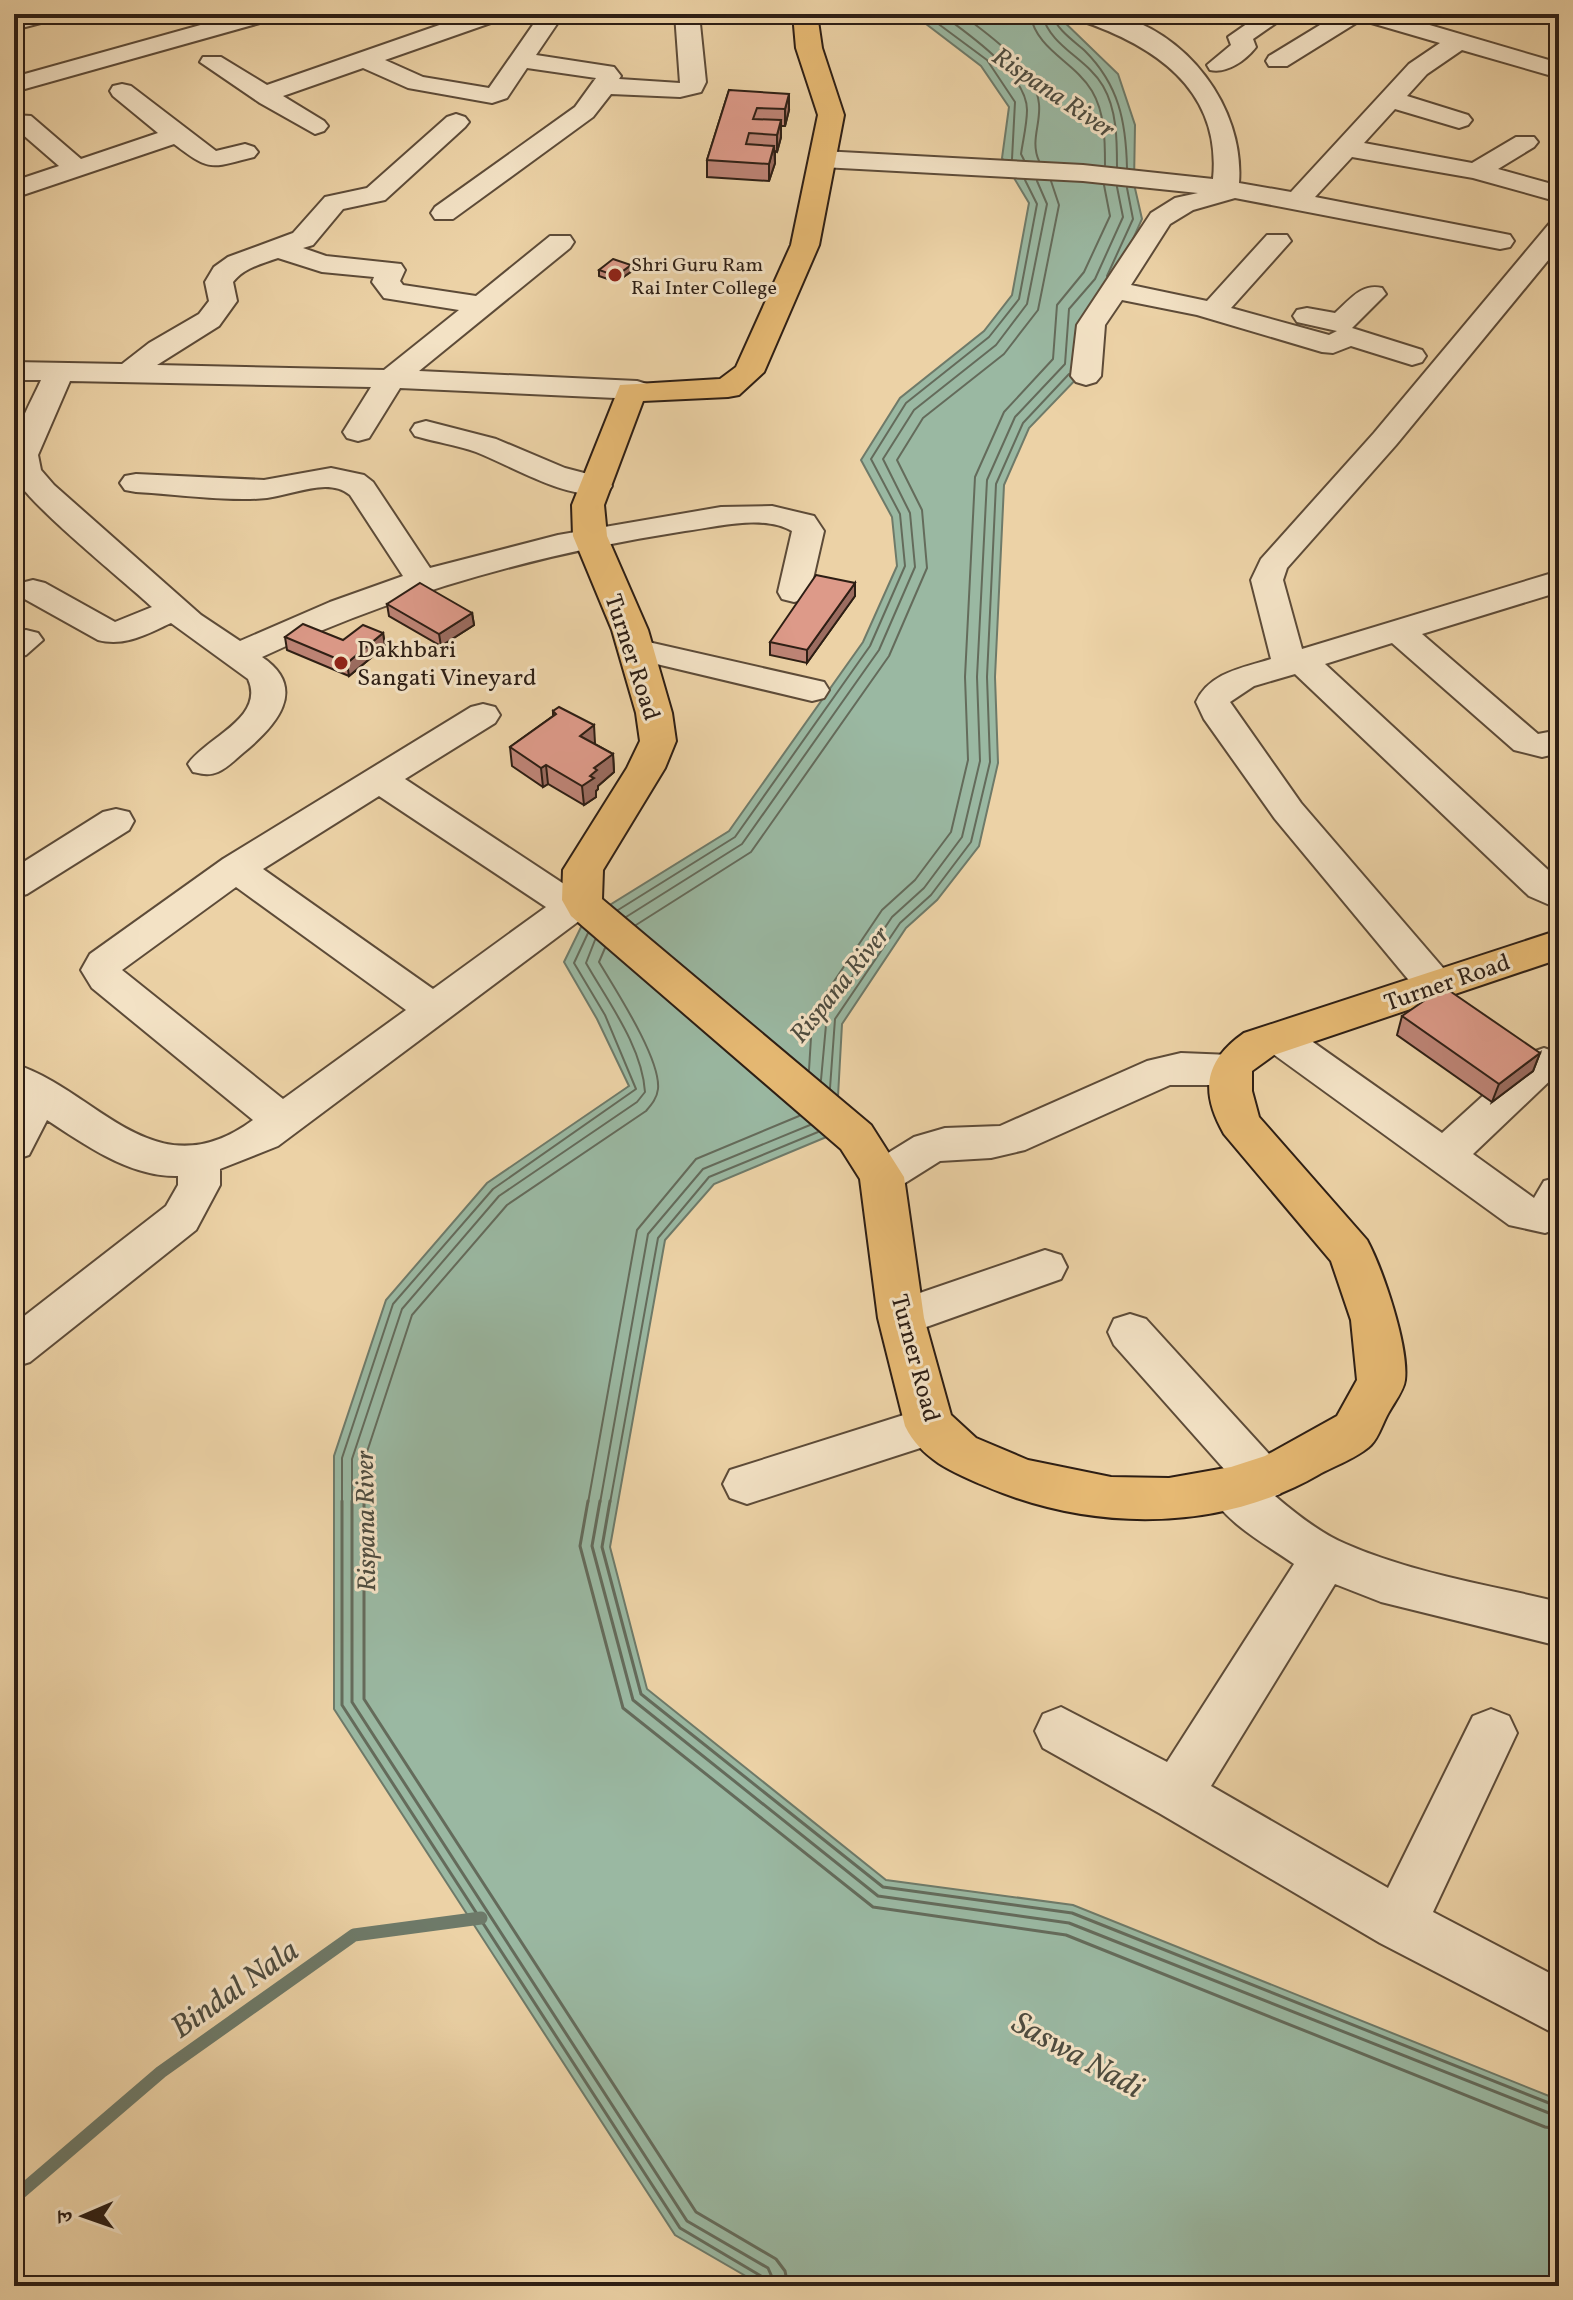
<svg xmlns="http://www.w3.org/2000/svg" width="1573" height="2300" viewBox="0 0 1573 2300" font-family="Vollkorn,'Noto Serif Devanagari',serif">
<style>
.water{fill:#9ab8a2;stroke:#6e7a69;stroke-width:2}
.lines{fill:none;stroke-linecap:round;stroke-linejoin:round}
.shore-far1{stroke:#646b5b;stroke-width:2}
.shore{stroke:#646b5b;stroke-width:3}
.stream{stroke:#6e7a69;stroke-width:13}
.minor-casing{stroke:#5d4b38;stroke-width:4}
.major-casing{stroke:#2d1e14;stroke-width:4}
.minor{fill:#f3e2c5;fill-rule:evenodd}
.major{fill:#e6b973;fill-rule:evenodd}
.wall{fill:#be8476;stroke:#2d1e14;stroke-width:2}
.shaded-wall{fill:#9b6c60;stroke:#2d1e14;stroke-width:2}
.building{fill:#dd9a89;stroke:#2d1e14;stroke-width:2}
.poi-dot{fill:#8f2418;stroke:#f3e2c5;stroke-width:3}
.labels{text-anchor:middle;stroke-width:6;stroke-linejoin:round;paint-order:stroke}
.far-poi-label{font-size:20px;fill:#2d1e14;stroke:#f3e2c5;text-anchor:start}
.poi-label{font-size:24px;fill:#2d1e14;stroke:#f3e2c5;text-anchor:start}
.street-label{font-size:24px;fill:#2d1e14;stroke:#f3e2c5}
.water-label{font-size:26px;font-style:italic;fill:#4e4c3f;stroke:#f3e2c5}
.near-water-label{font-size:32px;font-style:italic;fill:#4e4c3f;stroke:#f3e2c5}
</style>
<rect width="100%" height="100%" fill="#ecd2a6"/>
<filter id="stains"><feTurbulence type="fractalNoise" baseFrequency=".0025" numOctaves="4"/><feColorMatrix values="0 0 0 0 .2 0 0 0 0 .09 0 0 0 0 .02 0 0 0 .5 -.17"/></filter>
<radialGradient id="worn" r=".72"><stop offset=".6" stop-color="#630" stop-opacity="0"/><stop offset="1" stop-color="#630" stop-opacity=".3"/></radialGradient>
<path class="water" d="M913,14H1056L1118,74L1135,125L1134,184L1142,219L1110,290L1083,372L1029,428L1004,485L995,677L998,763L979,846L937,900L906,928L842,1024L836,1133L714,1184L665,1240L610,1547L647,1689L886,1880L1073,1905L1559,2100V2286H763L675,2235L334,1709V1456L386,1300L487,1183L629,1086L597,1019L564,962L584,921L729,831L863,642L897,566L892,517L861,460L900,398L984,331L1012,295L1029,203L1002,158L1009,107L981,66Z"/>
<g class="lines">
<path class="shore-far1" d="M925,14L987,60L1015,102L1012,159
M941,14C967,33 1027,74 1027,110C1027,124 1023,140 1021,154L1024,160
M961,14C989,35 1035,66 1039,104C1041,124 1030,141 1039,161
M1030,14C1037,51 1074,61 1092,91C1105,113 1105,140 1105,165
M1042,14C1050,47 1087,58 1103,86C1117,110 1117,140 1117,167
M1052,14C1056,29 1074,41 1085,51C1119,85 1126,122 1127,168
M1107,276L1133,219L1127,188
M618,910L735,837L870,646L905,566L900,514L871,459L906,403L989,337L1019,299L1037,204L1025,180
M626,917L742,844L879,650L915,567L910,513L883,459L914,410L996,345L1027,304L1047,204L1037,181
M636,925L751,852L889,656L927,568L922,510L897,460L923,418L1004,354L1038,310L1059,205L1051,181
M809,1070L812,1021L816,1008L882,910L915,880L951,832L968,760L965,677L975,477L1004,412L1053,359L1057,305L1084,272L1110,216L1104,185
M821,1080L827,1014L892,917L924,888L962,837L980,761L977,677L987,480L1015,417L1065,364L1069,309L1095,279L1123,217L1117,187
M830,1088L835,1019L900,923L931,895L971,842L990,762L987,677L996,484L1023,423L1069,374
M342,1503V1458L393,1304L493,1189L636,1089L605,1015L574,963L588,933
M352,1503V1459L402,1309L499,1196L637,1102L645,1092C642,1046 608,1002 586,963L595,940
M364,1503V1461L412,1315L507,1205L646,1111C652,1104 657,1098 658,1089C661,1059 615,989 599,962L605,948
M588,1503L637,1230L696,1159L799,1116
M600,1503L648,1234L703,1169L810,1125
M610,1503L658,1238L709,1177L818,1132"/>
<path class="shore" d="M342,1501V1705L680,2228L761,2276L765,2286
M352,1501V1702L687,2221L768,2268L776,2286
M364,1501V1699L696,2212L776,2259L785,2271L788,2286
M588,1501L580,1546L623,1708L873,1907L1066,1935L1545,2127L1559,2129
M600,1501L592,1546L633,1700L878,1896L1069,1923L1559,2117
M610,1501L602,1547L641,1694L883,1887L1072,1913L1559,2107"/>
<path class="stream" d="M14,2198L161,2072L354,1935L481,1918"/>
<defs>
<path id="minor" d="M21,14H60L56,19L14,30V16Z
M240,14H278L274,19L14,92V77Z
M471,14H506L502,19L385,60L423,77L489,88L537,19H553L557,24L536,55L614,67L621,76L619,79L680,83L675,14H699L706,82L701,92L680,97L611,94L593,117L453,219H435L431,213L435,207L575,107L596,78L527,68L507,98L492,103L408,88L363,68L283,96L324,121L328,126L324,131L315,134L260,103L200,62L203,57H221L267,85Z
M1072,14C1084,14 1098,12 1110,14C1186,29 1245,108 1239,183L1291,192L1409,64L1440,43L1361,20L1287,66H1269L1266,61L1269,56L1338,14H1392L1559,63V78L1462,50L1427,74L1407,96L1468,115L1472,120L1468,125L1459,128L1395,109L1364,143L1472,163L1516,137H1534L1538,142L1534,147L1498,169L1559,186V202L1473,178L1352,157L1315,197L1500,233L1510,235L1514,241L1510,247L1500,249L1235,198L1193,210L1170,224L1131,285L1207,301L1267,235H1287L1291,241L1231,308L1329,335L1337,331L1297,322L1293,316L1297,310L1307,308L1335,313C1350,300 1361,283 1382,288L1386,294L1352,328L1422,350L1426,356L1422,362L1412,365L1351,346L1333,353L1322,352L1197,315L1122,300L1105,325L1101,376L1096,382L1086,385L1076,382L1071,376L1077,325L1151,213L1175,198L1198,193L1083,181L822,167L813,164L809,159L813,154L822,151L1083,165L1213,179C1222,88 1152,44 1076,19Z
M1261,14H1289L1253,39L1256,47C1246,60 1227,74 1210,70L1207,65L1231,45L1228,37Z
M122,84L131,86L216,151L245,144L254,147L258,152L254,157C210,168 211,172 174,144L14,198V181L59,166L14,127V115L31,116L81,159L158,133L113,96L110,91L113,86Z
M456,114L465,117L469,122L465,127L385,200L343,209L313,245L303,248L326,256L401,264L405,270L400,281L403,285L476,296L550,236H570L574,242L570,248L419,371L637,381L647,384L652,390L647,396L637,399L400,388L369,438L358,441L347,438L343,432L371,387L70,381L38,455L41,470L54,485L201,615L240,641L330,602L403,576L350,495C328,477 293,495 267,498C229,502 175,494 136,492L125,490L120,483L125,476L136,474L264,480L331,468L364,475L373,482L430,568L558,535L721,507L772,506L814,516L824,531L810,592L806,599L794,602L782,599L778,592L792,531C763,514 717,527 685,531C537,554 397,593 262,657C309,689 276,726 243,753C236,759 227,768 218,772C209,776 202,774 193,772L188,764C205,738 266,718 248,679L171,623C147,634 125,647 98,640L21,597L17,590L21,583L33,580L45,583L115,622L152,607C129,585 19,497 14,474C7,441 28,409 41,380H14V362L122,364L149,343L199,314L209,301L205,282L214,267L228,257L293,233L325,197L367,188L447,117ZM278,258L322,272L374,277L372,282L384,298L459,310L384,370L157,365L219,326L237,301L233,282C244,268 261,264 278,258Z
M1559,222V247L1396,445L1287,568L1283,580L1302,649L1559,571V592L1422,634L1538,734L1559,730V753L1542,757L1514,750L1392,643L1325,664L1559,880V909L1529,896L1295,674L1254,686L1230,702L1301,803L1450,976L1456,986L1450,996L1436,1000L1422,996L1275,819L1204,719L1196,702C1209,673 1242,668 1271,659L1251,580L1261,559L1374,433L1549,224Z
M426,421L496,439L565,468L607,479L612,486L607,493C570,502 512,466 476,452C457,445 435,442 415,436L411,430L415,424Z
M26,630L38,633L43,640L26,655L14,658V633Z
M635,639L824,682L829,690L824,698L812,701L623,656L618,649L623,642Z
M483,704L495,707L500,715L495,723L405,779L573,890L582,887L595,891L601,900L595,909L278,1146L220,1169V1185L196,1230L30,1362L14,1367V1324L166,1206L178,1185V1176C130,1177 87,1146 47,1120L29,1155L14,1160L16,1100L14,1064C98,1090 154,1193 253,1120L92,988L81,970L90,954L223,859L471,707ZM379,796L546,907L433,989L263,869ZM236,887L406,1010L283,1099L122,970Z
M116,809L129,812L134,821L129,830L27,894L14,898V868L103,812Z
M1279,1024L1293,1028L1442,1133L1530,1053L1544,1048L1558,1053V1073L1473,1154L1534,1198L1544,1181L1559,1177V1228L1545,1233L1509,1225L1265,1048L1259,1038L1265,1028Z
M1181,1053L1231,1055L1245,1059L1251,1070L1245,1081L1231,1085H1170L1025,1150L991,1158L940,1161L897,1188L882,1193L867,1188L861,1177L867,1166L914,1137L945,1128L1000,1126L1147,1061Z
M1045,1250L1061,1255L1067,1267L1061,1279L901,1336L885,1331L879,1318L885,1305Z
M1130,1314L1146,1319L1280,1466L1287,1480L1280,1494L1275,1496C1295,1513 1321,1534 1346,1544C1412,1573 1489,1585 1559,1602V1646L1381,1602L1335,1584L1211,1786L1388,1888L1473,1716L1491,1709L1509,1716L1517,1733L1433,1912L1559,1978V2036L1380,1943L1159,1813L1043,1748L1035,1731L1043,1714L1061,1707L1167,1762L1294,1564C1264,1543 1223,1522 1207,1488L1214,1474L1225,1470L1114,1345L1108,1332L1114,1319Z
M929,1407L945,1412L952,1426L945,1440L747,1504L730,1498L723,1484L730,1470Z"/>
<path id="major" d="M793,14H817L822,48L844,115L819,245L764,372L739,395L728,397L643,401L604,505L607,536L648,630L672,713L676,741L665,768L603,870L602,899L871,1125L904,1177L924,1318L951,1415L976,1438L1028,1460L1111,1477L1169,1478L1231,1467L1265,1456L1337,1416L1357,1380L1351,1320L1331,1261L1224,1134C1200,1092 1204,1061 1244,1033L1559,930V959L1274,1055L1252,1071V1091L1259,1117L1367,1240C1383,1270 1409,1347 1405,1380C1404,1390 1394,1403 1389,1412C1383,1422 1379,1437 1371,1445C1359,1457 1334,1466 1318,1475C1217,1533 1090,1531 985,1486C952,1472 921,1459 905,1426L878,1318L860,1179L841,1149L571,916L562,900L563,870L627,768L640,741L636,713L612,630L573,536L572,505L620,385L720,379L736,367L791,245L818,115L796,48Z"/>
</defs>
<use href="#minor" class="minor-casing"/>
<use href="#major" class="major-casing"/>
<use href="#minor" class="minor"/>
<use href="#major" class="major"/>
</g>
<path class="wall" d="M729,90L789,110L785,126H781V137L777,152L775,151V163L769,181L707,177V160Z
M631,265L632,271L616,282L599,276V270Z
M855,583V596L807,663L770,655V642Z
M387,604L472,613L474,625L441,646L389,616Z
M383,633L385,646L349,676L287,650L285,637L343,640Z
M553,711L595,744L613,754L614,772L598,786V789L596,791V797L584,805L548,784L543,787L512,766L510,747L553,716Z
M1402,1016L1540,1053L1533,1071L1492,1102L1397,1035Z"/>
<path class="shaded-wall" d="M789,94V110L785,126V109Z
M781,120V137L777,152V135Z
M774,146L775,163L769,181V164Z
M631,265L632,271L616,282V276Z
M855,583V596L807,663V650Z
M472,613L474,625L441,646L439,634Z
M383,633L385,646L349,676L347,663Z
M594,725L595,743L582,755L580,736Z
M613,754L614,772L598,786V789L596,791V797L584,805L582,786L594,768Z
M546,765L548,784L543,787L541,768Z
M1540,1053L1533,1071L1492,1102L1499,1084Z"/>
<path class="building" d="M729,90L789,94L785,109L757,108L753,119L781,120L777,135L749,133L746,144L774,146L769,164L707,160Z
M613,259L631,265L616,276L599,270Z
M816,575L855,583L807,650L770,642Z
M420,583L472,613L439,634L387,604Z
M303,624L343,640L363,625L383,633L347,663L285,637Z
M559,707L594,725L580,736L613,754L594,768L597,770L590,776L594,778L582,786L546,765L541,768L510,747L556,714L553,711Z
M1444,987L1540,1053L1499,1084L1402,1016Z"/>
<g class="poi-dot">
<circle cx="615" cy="275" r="8"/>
<circle cx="341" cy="663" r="8"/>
</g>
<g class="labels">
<g class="far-poi-label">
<text x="631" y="271">Shri Guru Ram<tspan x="631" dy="23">Rai Inter College</tspan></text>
</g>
<g class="poi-label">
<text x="357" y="657">Dakhbari<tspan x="357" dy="28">Sangati Vineyard</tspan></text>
</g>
<g class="street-label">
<text transform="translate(633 657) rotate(72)" y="8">Turner Road</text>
<text transform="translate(1447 982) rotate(-19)" y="8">Turner Road</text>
<text transform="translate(916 1358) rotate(75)" y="8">Turner Road</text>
</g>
<g class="water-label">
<text transform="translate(1054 92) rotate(34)" y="9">Rispana River</text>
<text transform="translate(839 984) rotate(-51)" y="9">Rispana River</text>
<text transform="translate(365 1521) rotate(-91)" y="9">Rispana River</text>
</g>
<g class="near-water-label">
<text transform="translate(234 1988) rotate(-35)" y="11">Bindal Nala</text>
<text transform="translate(1078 2054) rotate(29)" y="11">Saswa Nadi</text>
</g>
</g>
<rect width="1573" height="2300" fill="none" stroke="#ecd2a6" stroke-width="48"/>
<rect x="16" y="16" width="1541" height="2268" fill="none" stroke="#2d1e14" stroke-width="4"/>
<rect x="24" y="24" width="1525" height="2252" fill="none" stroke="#2d1e14" stroke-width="2"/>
<g transform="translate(84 2216) rotate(268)" stroke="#f3e2c5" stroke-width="6" paint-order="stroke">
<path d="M0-6L14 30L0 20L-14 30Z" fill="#2d1e14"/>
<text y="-12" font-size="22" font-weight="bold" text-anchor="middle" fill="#2d1e14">उ</text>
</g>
<rect width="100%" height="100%" filter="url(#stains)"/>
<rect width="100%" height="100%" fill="url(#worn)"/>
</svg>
